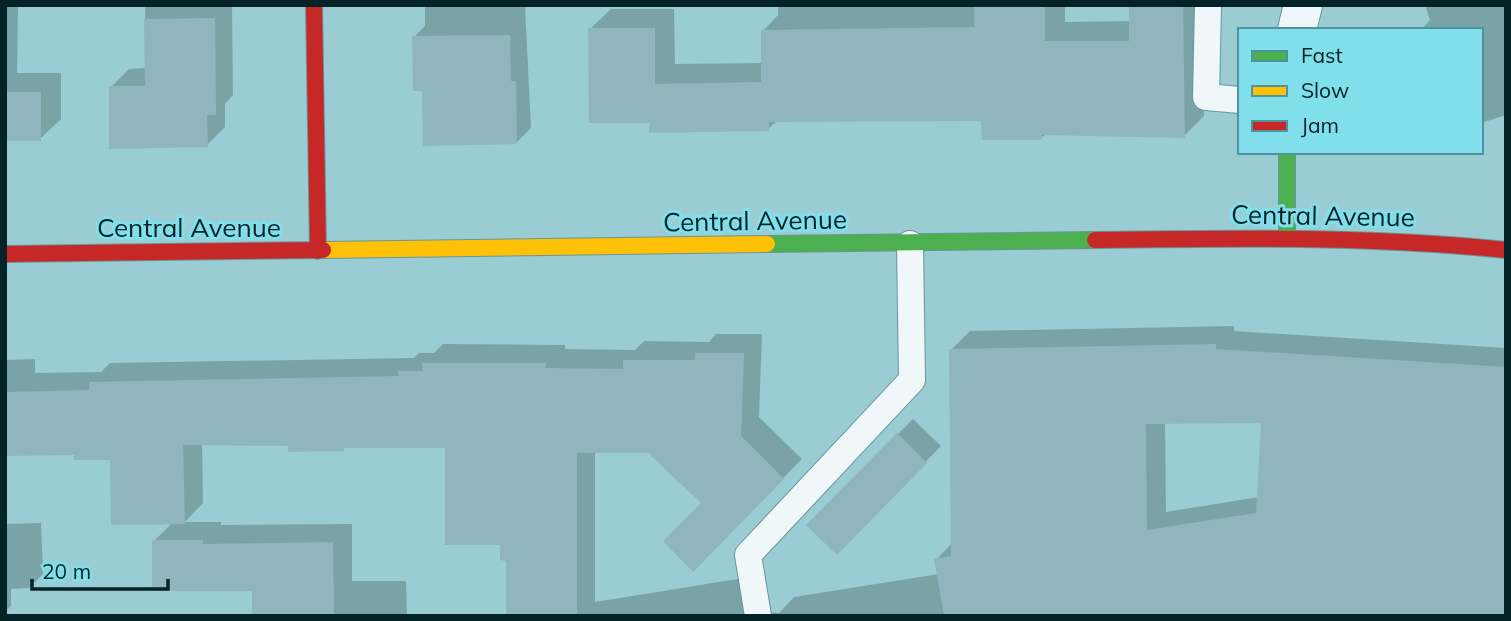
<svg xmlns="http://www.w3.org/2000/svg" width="1511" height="621" viewBox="0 0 1511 621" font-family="Mulish,sans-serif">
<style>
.shadow{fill:#0003;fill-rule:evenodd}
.building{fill:#8fb6bf;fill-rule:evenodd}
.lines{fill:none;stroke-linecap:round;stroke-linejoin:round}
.lane-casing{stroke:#69959a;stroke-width:28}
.street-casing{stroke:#69959a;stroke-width:40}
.fast-casing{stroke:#69959a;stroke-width:18}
.slow-casing{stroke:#69959a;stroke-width:18}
.jam-casing{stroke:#69959a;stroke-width:18}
.lane{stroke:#f0f7f8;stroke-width:26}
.street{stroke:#f0f7f8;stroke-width:38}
.fast{stroke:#4caf50;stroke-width:16}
.slow{stroke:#ffc107;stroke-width:16}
.jam{stroke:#c62828;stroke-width:16}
.labels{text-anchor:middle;stroke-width:6;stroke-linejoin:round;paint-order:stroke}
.street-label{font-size:26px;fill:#042326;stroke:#81dfeb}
</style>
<rect width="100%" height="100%" fill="#99ccd3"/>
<path class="shadow" d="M5,5H18L17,73H61V119L40,139H5Z
M145,5H232L233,95L225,104V127L207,145L111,87L129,69L147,68Z
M425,5H525L531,128L516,143L424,89L414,37L425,26Z
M778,5H1065V22L1131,21L1130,5H1203L1204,116L1184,136L1046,134L1041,138L983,119L778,120L768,129L651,121L590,29L611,9H674L675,64L763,63V31L778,15Z
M1425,5H1506V115L1481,123V30H1421L1430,20Z
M1234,326V331L1506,348V616H507L508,559L446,447H346L343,449L290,444H202L203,503L185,522H221V525L352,524V581H406L407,616H254V589L154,541L172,523L111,458L76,453L5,454V360L35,359V373L101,372L110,363L414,358L419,353H434L443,344L565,345V349L635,350L644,341L709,342L716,334H762L759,417L802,459L693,569L703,503L649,451H595V602L750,577L763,602L771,612L779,613L794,597L939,574L936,560L952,543L951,350L970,331ZM1165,422H1263L1259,497L1166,512Z
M913,419L941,446L837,553L808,525Z
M41,523L43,574L29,588L11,589V606L5,612V524Z"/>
<path class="building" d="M974,5H1045V41H1129V5H1183L1185,138L1042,135V140H982L981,121L769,122V131L649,133L650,123H589L588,28H655V84L761,82V30L974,27Z
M215,18L216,115H207L208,147L109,149V86H145L144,19Z
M510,35L511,81H516L517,144L423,146L422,91H413L412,36Z
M5,92H41V141H5Z
M1216,344V349L1506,367V616H944L934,559L951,556L949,349ZM1261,423L1256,513L1147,530L1146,424Z
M695,353H744L741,436L784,479L693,572L663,541L701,503L648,453H577V616H506V561L500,560V545H445V448H344V451L288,452V446L183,445L185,524L111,525L110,460H74V455L5,456V392L89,390V382L398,376V371H422V363H546V368L623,369V360H695Z
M897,433L927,463L837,555L806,525Z
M152,540H203V544L333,542L334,616H252V591H152Z"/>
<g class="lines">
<defs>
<path id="lane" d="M1208,5L1206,97L1240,100
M758,616L748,555L912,380L910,244"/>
<path id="street" d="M1297,30L1303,5"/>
<path id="fast" d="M1287,152V237
M767,244L1095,240"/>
<path id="slow" d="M323,250L767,244"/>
<path id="jam" d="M314,5L318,251
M1095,240C1233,238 1369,236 1506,250
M5,254L323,250"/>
</defs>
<use href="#lane" class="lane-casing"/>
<use href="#street" class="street-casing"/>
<use href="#fast" class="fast-casing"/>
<use href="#slow" class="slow-casing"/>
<use href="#jam" class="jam-casing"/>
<use href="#lane" class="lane"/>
<use href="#street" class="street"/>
<use href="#fast" class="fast"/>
<use href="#slow" class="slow"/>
<use href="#jam" class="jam"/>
</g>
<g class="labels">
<g class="street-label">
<text transform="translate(1323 216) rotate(1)" y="9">Central Avenue</text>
<text transform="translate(755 221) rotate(-1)" y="9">Central Avenue</text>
<text x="189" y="237">Central Avenue</text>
</g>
</g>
<rect width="1511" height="621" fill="none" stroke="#042326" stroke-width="14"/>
<rect x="1238" y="28" width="245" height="126" fill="#81dfeb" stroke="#4f949c" stroke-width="2"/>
<rect x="1252" y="51" width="35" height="10" fill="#4caf50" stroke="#4f949c" stroke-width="2"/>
<text x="1301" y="63" font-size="21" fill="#042326">Fast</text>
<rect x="1252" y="86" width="35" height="10" fill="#ffc107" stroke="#4f949c" stroke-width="2"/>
<text x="1301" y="98" font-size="21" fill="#042326">Slow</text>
<rect x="1252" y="121" width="35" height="10" fill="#c62828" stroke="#4f949c" stroke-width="2"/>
<text x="1301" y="133" font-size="21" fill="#042326">Jam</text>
<path d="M32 579v10h136v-10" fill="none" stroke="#042326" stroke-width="3.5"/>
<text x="42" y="579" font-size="21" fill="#042326" stroke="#81dfeb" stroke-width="5" paint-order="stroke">20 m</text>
</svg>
